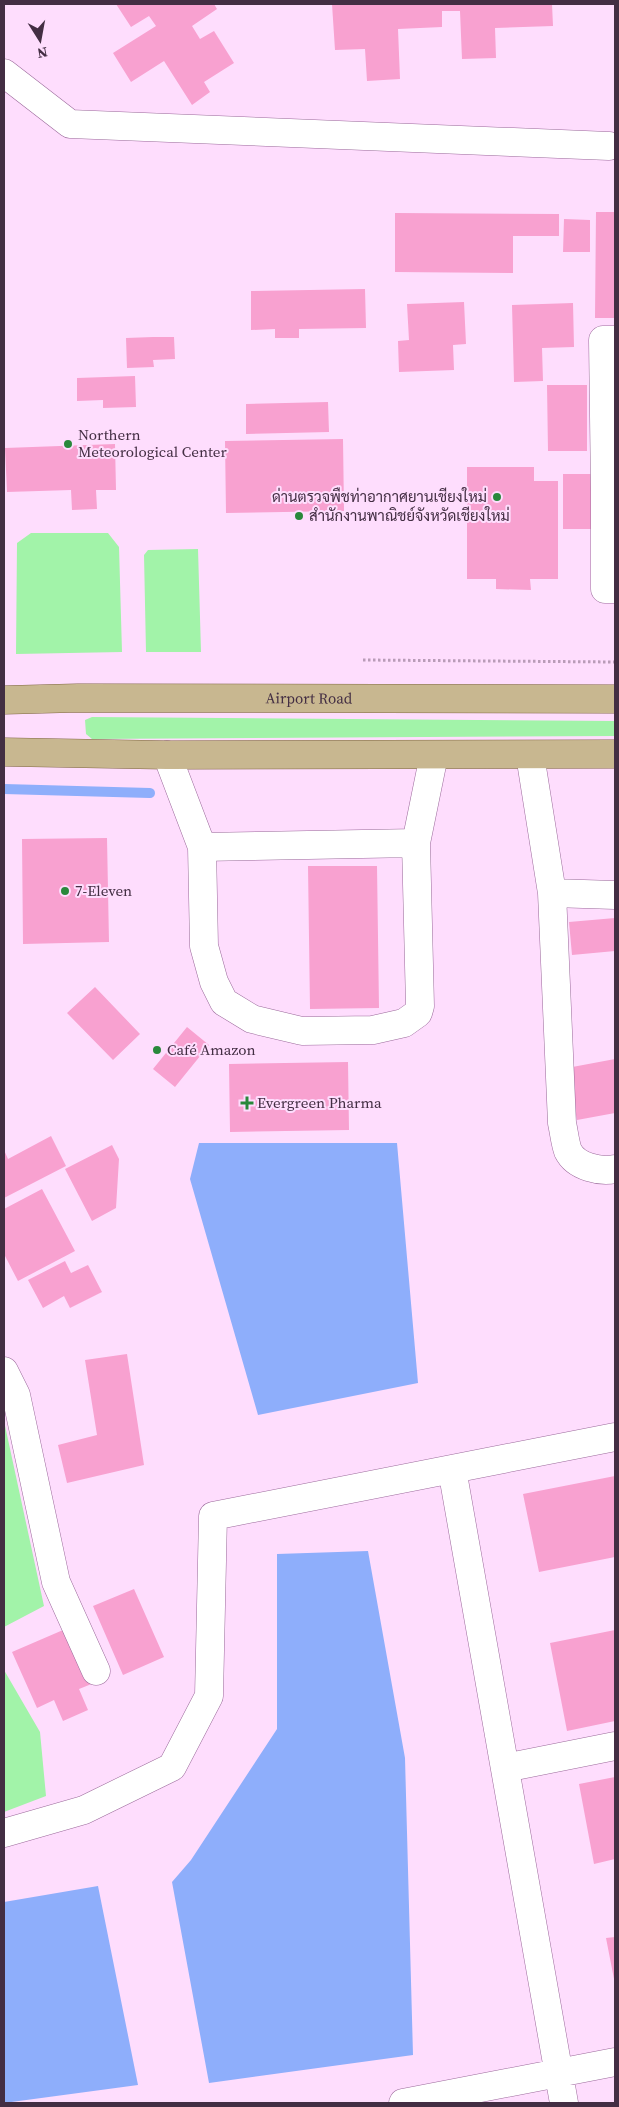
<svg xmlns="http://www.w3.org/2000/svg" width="619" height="2107" viewBox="0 0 619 2107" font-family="'Source Serif 4',Sarabun,serif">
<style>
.green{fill:#a2f3a9}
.water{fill:#8eaefb}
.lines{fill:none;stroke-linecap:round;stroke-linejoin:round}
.stream{stroke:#8eaefb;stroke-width:10}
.building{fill:#f8a1d0}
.minor-casing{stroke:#9b6a9b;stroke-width:29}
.major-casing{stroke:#816845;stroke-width:29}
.path{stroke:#b99cb8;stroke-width:3;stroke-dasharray:2.5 2.5;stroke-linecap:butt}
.minor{stroke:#fff;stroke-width:28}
.major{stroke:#c8b790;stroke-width:28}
.poi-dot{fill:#29883b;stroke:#feddfd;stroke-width:2}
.labels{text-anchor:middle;stroke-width:4;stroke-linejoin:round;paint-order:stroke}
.poi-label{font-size:15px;fill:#432e43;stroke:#feddfd;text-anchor:start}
.street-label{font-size:15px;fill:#432e43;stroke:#feddfd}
</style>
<rect width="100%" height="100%" fill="#feddfd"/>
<path class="green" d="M31,533H108L119,547L122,652L16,654L17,543Z
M198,549L201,652H146L144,555L148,550Z
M92,717L615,721V736L92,739L86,734L85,720Z
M4,1421L44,1606L4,1627Z
M4,1670L40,1732L46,1796L4,1812Z"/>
<path class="water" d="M199,1143H397L418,1383L258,1415L190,1179Z
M368,1551L405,1758L413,2055L209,2083L172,1882L191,1860L277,1729V1554Z
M98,1886L138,2085L4,2103V1902Z"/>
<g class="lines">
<path class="stream" d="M4,789L150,793"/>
</g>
<path class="building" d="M116,4H214L217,9L192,26L200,39L214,31L234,63L204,82L210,92L192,105L164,61L131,82L113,53L156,26L149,16L131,27Z
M332,4H552L553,26L495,28L496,58L462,59L460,11H442V27L398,29L400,79L367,81L365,49L335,50Z
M596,212H615V318H595Z
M395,213L559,214V236H513V273L395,272Z
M564,219L590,220V252H563Z
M365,289L366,328L299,329V338H275V329L251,330V291Z
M464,302L466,344L453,345L454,370L399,372L398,341L409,340L407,304Z
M573,303L574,347L542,348L543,381L514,382L512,305Z
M153,337H174L175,359L153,360L154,367L127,368L126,338Z
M135,376L136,407L103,408V400L77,401V378Z
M547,385H587V451H548Z
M328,402L329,432L246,434V404Z
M343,439L344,511L226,513L225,441Z
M115,444L116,490H96L97,509L72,510L71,490L7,492L5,448Z
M467,467H534V481H558V579H530L531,590L496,589V579H467Z
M563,474H593V529H563Z
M107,838L109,942L23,944L22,839Z
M308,866H377L379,1008L310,1009Z
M615,918V951L572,955L569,922Z
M95,987L140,1034L113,1060L67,1013Z
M187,1027L209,1045L175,1087L153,1069Z
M615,1059V1113L577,1120L567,1068Z
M348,1062L349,1130L230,1132L229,1064Z
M51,1136L66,1166L4,1198V1150L8,1159Z
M112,1145L119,1159L116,1208L92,1221L65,1169Z
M42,1189L75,1251L18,1281L4,1254V1209Z
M65,1261L71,1273L88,1265L102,1292L70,1308L64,1296L43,1308L28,1280Z
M127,1354L144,1465L67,1483L58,1445L97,1435L85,1360Z
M615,1476V1557L539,1572L523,1494Z
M134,1589L164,1657L123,1675L93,1606Z
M70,1627L94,1683L79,1689L88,1710L63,1721L54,1700L37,1708L12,1652Z
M615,1630V1721L567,1731L550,1643Z
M615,1777V1859L594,1864L579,1784Z
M615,1937V1978L614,1979L606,1938Z"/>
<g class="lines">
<defs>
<path id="minor" d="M4,73L70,124L609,146
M605,492L603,340H615
M615,492H605V589H615
M167,755L202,847L204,946L214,982L224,1002L252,1019L302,1031L373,1030L404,1023L418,1013L420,1006L416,843L434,755
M530,755L552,893L562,1123C564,1132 565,1143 568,1151C576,1167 600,1172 615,1169
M202,847L416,843
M552,893L615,895
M4,1371L16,1395L56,1582L96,1671
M452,1469L564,2103
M505,1768L615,1746
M4,1833L84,1810L172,1767L209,1696L213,1516L615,1437
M403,2103L615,2062"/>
<g id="major">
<path id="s1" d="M4,700L78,698L615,699"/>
<path d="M4,752L167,755L615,754"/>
</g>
</defs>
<use href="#minor" class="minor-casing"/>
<use href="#major" class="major-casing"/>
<path class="path" d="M363,660L615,662"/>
<use href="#minor" class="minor"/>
<use href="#major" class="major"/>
</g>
<g class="poi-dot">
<circle cx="68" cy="444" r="5"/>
<circle cx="497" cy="497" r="5"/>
<circle cx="299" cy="516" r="5"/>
<circle cx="65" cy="891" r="5"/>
<circle cx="157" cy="1050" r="5"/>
<path d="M244.5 1095.5h5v5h5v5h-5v5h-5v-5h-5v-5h5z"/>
</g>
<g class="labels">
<g class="poi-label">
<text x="78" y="440">Northern<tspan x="78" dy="17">Meteorological Center</tspan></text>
<text x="487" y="502" text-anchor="end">ด่านตรวจพืชท่าอากาศยานเชียงใหม่</text>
<text x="309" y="521">สำนักงานพาณิชย์จังหวัดเชียงใหม่</text>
<text x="75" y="896">7-Eleven</text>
<text x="167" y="1055">Café Amazon</text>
<text x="257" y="1108">Evergreen Pharma</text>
</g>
<g class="street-label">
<text dy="5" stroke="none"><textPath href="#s1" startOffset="305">Airport Road</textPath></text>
</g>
</g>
<rect width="619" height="2107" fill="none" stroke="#432e43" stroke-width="10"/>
<g transform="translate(40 40) rotate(169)" stroke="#feddfd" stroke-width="4" paint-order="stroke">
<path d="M0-4L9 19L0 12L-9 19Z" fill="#432e43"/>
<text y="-8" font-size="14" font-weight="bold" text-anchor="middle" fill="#432e43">N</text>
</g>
</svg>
